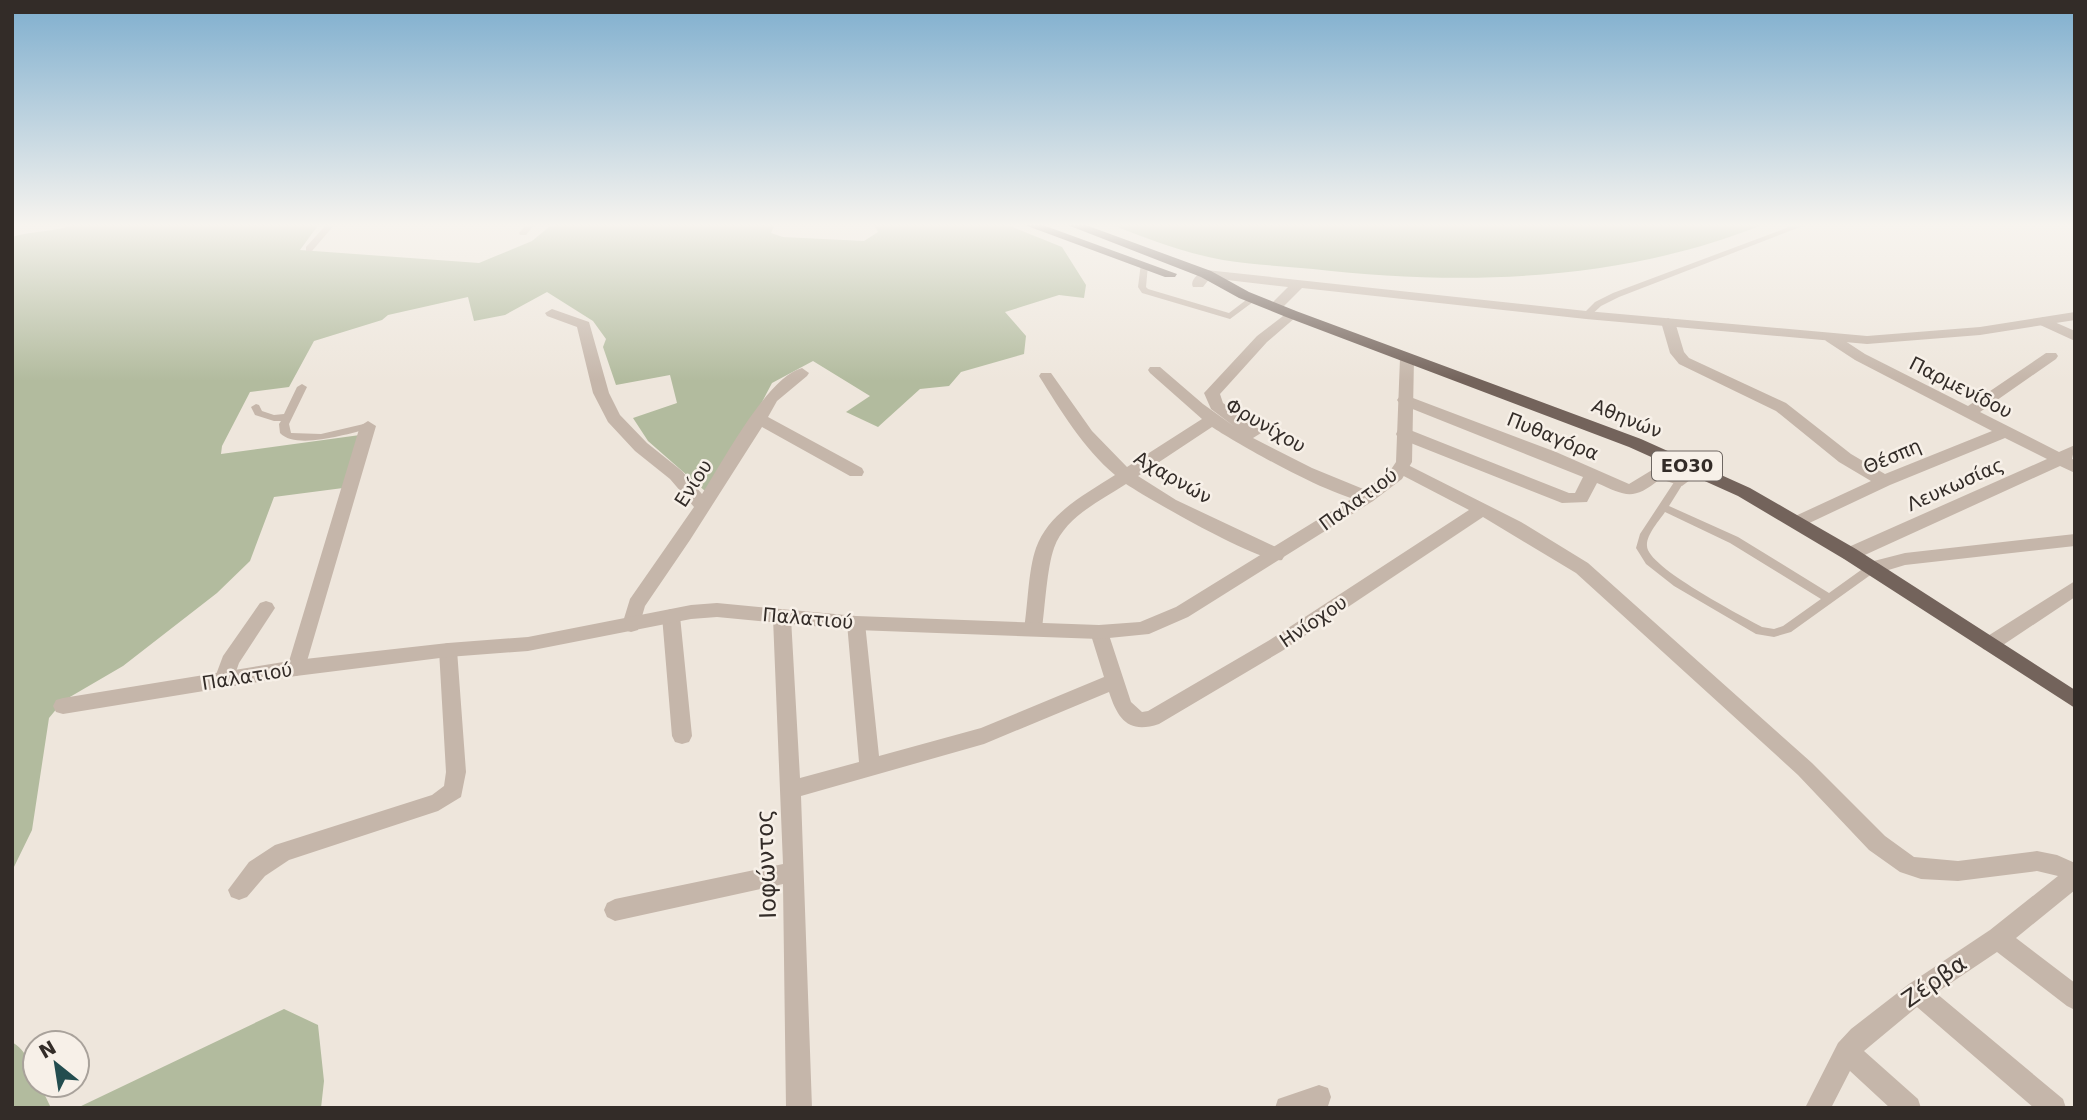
<svg xmlns="http://www.w3.org/2000/svg" width="2087" height="1120" viewBox="0 0 2087 1120" font-family="'DejaVu Sans',sans-serif">
<style>
.green{fill:#b2bb9e}
.lines{fill:none;stroke-linecap:round;stroke-linejoin:round}
.service{fill:#c5b6aa;fill-rule:evenodd}
.minor{fill:#c5b6aa;fill-rule:evenodd}
.tertiary{fill:#c5b6aa;fill-rule:evenodd}
.primary{fill:#73635b;fill-rule:evenodd}
.labels{text-anchor:middle;stroke-width:5;stroke-linejoin:round;paint-order:stroke}
.shield{fill:#f7f0e8;stroke:#6e6762;stroke-width:2}
.shield-label{font-size:18px;font-weight:bold;fill:#332c28}
.street-label{font-size:19px;fill:#332c28;stroke:#f7f0e8}
.near-street-label{font-size:23px;fill:#332c28;stroke:#f7f0e8}
</style>
<rect width="100%" height="100%" fill="#eee6dc"/>
<path class="green" d="M76,224H319L300,250L479,263L532,241L549,227L560,224H775L771,233L783,237L864,241L878,232L874,224H1005L1062,247L1086,285L1084,298L1059,295L1005,312L1026,336L1024,354L961,372L949,386L920,389L878,427L846,412L870,396L813,361L772,383L750,425L705,491L648,441L633,418L677,403L670,375L616,385L603,347L606,339L593,321L547,292L505,315L474,321L468,297L388,315L382,320L314,341L289,387L250,392L222,446L221,454L360,435L343,488L274,497L250,561L217,593L123,666L63,701L49,718L32,830L12,871V237C35,230 52,233 76,224Z
M1111,224H1764C1622,282 1463,286 1313,269C1283,266 1252,265 1223,260C1185,253 1146,239 1111,224Z
M284,1009L318,1025L324,1081L321,1108H77Z
M12,1042C26,1050 35,1069 35,1085H40L51,1108H12Z"/>
<g class="lines">
<path class="service" d="M327,224H335L312,251H306V247Z
M527,224H535L526,235H520L519,233Z
M1797,224H1808L1619,297L1601,306L1589,317H1583L1582,315L1595,302L1613,293Z
M1141,263H1144L1148,265L1146,287L1148,289L1229,313L1250,297H1256L1257,299L1230,319L1142,293L1138,287Z
M302,384L307,387L289,424L291,433L321,434L368,423L373,426L368,429C347,434 296,450 280,433L279,424L281,421H274L255,415L251,407L256,404L259,405L262,411L274,415L284,414L297,387Z
M1689,463L1694,466L1669,506L1738,537L1829,593L1868,565H1876L1877,568L1876,571L1791,632L1774,637L1756,634L1674,586L1646,564L1636,548L1640,534L1686,464ZM1665,512L1730,543L1821,599L1783,626L1774,629L1762,627C1742,616 1647,567 1647,546C1646,535 1659,521 1665,512Z"/>
<path class="minor" d="M552,309L589,322L609,393L620,415L647,443L682,471L702,494C722,463 767,377 802,368L809,373L807,376L777,401L768,417L862,468L864,472L862,476H850L762,427L690,540L645,606L638,630L631,632L624,630L622,625L630,599L694,507L670,479L635,451L608,422L593,393L577,327L547,316L545,313Z
M1291,310L1296,311V317L1267,342L1220,394L1223,403L1259,429L1261,433L1253,438L1312,468L1373,493L1375,497L1373,501C1349,508 1236,443 1212,427L1138,476L1176,500L1282,550L1285,555L1282,560C1263,565 1147,498 1126,484C1100,501 1065,517 1054,548C1047,568 1045,607 1042,629L1040,634L1033,636L1026,634L1024,629C1028,605 1028,571 1036,548C1049,512 1086,494 1115,475C1083,448 1061,411 1039,376L1041,373H1051L1092,431L1127,467L1202,419L1150,373L1148,370L1150,367H1160L1203,404L1235,427L1211,409L1204,393L1257,336Z
M2043,317L2075,331V341L2038,324L2036,321Z
M1668,318L1675,322L1684,352L1689,358L1786,403L1851,454L1885,474L1992,431L1855,360L1826,341L1824,338L1826,335H1836L1865,354L1968,406L2046,353H2056L2058,356L2056,359L1980,412L2059,452L2075,445L2072,459L2075,460V473L2060,466L1856,559H1844L1841,554L1844,549L2047,459L2005,438L1890,485L1803,526H1791L1789,522L1791,518L1871,481L1839,462L1776,411L1679,364L1670,353L1661,322Z
M1405,395L1556,452L1629,484L1657,467L1688,476L1690,480L1682,486L1660,479C1633,501 1626,496 1597,483L1587,502L1562,503L1398,438L1396,434L1398,430H1410L1569,493H1575L1583,477L1400,404L1397,400L1400,396Z
M368,421L376,426L305,668L303,673L296,676L289,673L287,668L360,426Z
M1402,462L1521,522L1588,563L1812,763L1885,836L1914,857L1958,861L2037,851L2057,855L2075,863V890L2016,938L2075,983V1010L2067,1006L1997,952L1936,993L2063,1099L2066,1108H2034L1917,1007L1864,1051L1918,1099L1921,1108H1890L1850,1071L1831,1108H1805L1838,1043L1851,1029L1909,984L1990,930L2058,876L2037,871L1958,881L1921,879L1900,872L1869,850L1798,775L1576,573L1483,517L1282,651L1159,724C1129,734 1118,720 1109,692L984,744L801,796L812,1108H786L783,884L615,921L607,917L604,910L607,903L615,899L783,864L773,618L776,613H788L791,618L800,778L859,762L847,623L850,618H862L865,623L879,756L981,728L1104,677L1090,632L1092,627L1099,625L1106,627L1108,632L1131,702L1142,712L1148,711L1268,641L1469,510L1396,472L1394,468L1396,464Z
M2075,534V546L1905,565L1872,575L1866,573L1863,568L1866,563L1905,553Z
M2075,581V597L1997,649L1990,651L1983,649L1981,644L1983,639Z
M266,601L272,603L275,608L239,663L231,686L224,688L217,686L214,680L223,656L260,603Z
M671,609L677,611L680,616L692,736L689,742L682,744L675,742L672,736L662,616L665,611Z
M448,643L455,645L457,650L466,772L461,797L438,811L289,860L265,876L247,897L239,900L231,897L228,890L249,862L275,845L432,795L444,786L446,772L439,650L441,645Z
M1319,1085L1328,1088L1331,1097L1328,1106L1275,1108L1278,1099Z"/>
<path class="tertiary" d="M1206,270L1586,311L1867,336L1980,327L2075,312V320L1980,335L1867,344L1586,319L1302,288L1280,310L1275,311L1268,307L1288,287L1210,278L1203,287H1193C1189,281 1200,271 1206,270Z
M1407,353L1414,358L1412,462L1402,479L1373,501L1188,617L1149,634L1099,639L856,630L717,617L691,619L528,651L448,657L296,676L63,714L56,712L53,706L56,700L63,698L296,660L448,643L528,637L691,605L717,603L856,616L1099,625L1140,622L1176,607L1361,493L1390,471L1396,462L1400,358Z"/>
<path class="primary" d="M1022,224H1040L1177,274L1175,277H1165Z
M1065,224H1083L1211,271L1249,292L1296,311L1641,439L1750,488L1856,549L2075,690V708L1844,559L1738,496L1629,447L1286,317L1239,298L1201,277Z"/>
</g>
<linearGradient id="sky" x2="0" y2="1"><stop stop-color="#7eaece"/><stop offset="0.59" stop-color="#f7f4ef"/><stop offset="1" stop-color="#f7f4ef" stop-opacity="0"/></linearGradient>
<rect width="2087" height="381" fill="url(#sky)"/>
<g class="labels">
<rect class="shield" x="1652" y="451.5" width="70" height="29" rx="5"/>
<g class="shield-label">
<text x="1687" y="472">ΕΟ30</text>
</g>
<g class="street-label">
<text transform="translate(1961 387) rotate(27)" y="7">Παρμενίδου</text>
<text transform="translate(1627 418) rotate(22)" y="7">Αθηνών</text>
<text transform="translate(1266 425) rotate(30)" y="7">Φρυνίχου</text>
<text transform="translate(1553 436) rotate(22)" y="7">Πυθαγόρα</text>
<text transform="translate(1892 456) rotate(-23)" y="7">Θέσπη</text>
<text transform="translate(1173 477) rotate(30)" y="7">Αχαρνών</text>
<text transform="translate(693 483) rotate(-57)" y="7">Ενίου</text>
<text transform="translate(1955 484) rotate(-24)" y="7">Λευκωσίας</text>
<text transform="translate(1358 499) rotate(-36)" y="7">Παλατιού</text>
<text transform="translate(808 618) rotate(5)" y="7">Παλατιού</text>
<text transform="translate(1313 621) rotate(-34)" y="7">Ηνίοχου</text>
<text transform="translate(247 676) rotate(-9)" y="7">Παλατιού</text>
</g>
<g class="near-street-label">
<text transform="translate(766 864) rotate(-92)" y="8">Ιοφώντος</text>
<text transform="translate(1934 981) rotate(-35)" y="8">Ζέρβα</text>
</g>
</g>
<rect width="2087" height="1120" fill="none" stroke="#332c28" stroke-width="28"/>
<g transform="translate(56 1064) rotate(330)"><circle r="33" fill="#f7f0e8" stroke="#a9a29b" stroke-width="2"/>
<path d="M0-5L12 26L0 18L-12 26Z" fill="#234d4f"/>
<text y="-10" font-size="19" font-weight="bold" text-anchor="middle" fill="#332c28">N</text>
</g>
</svg>
